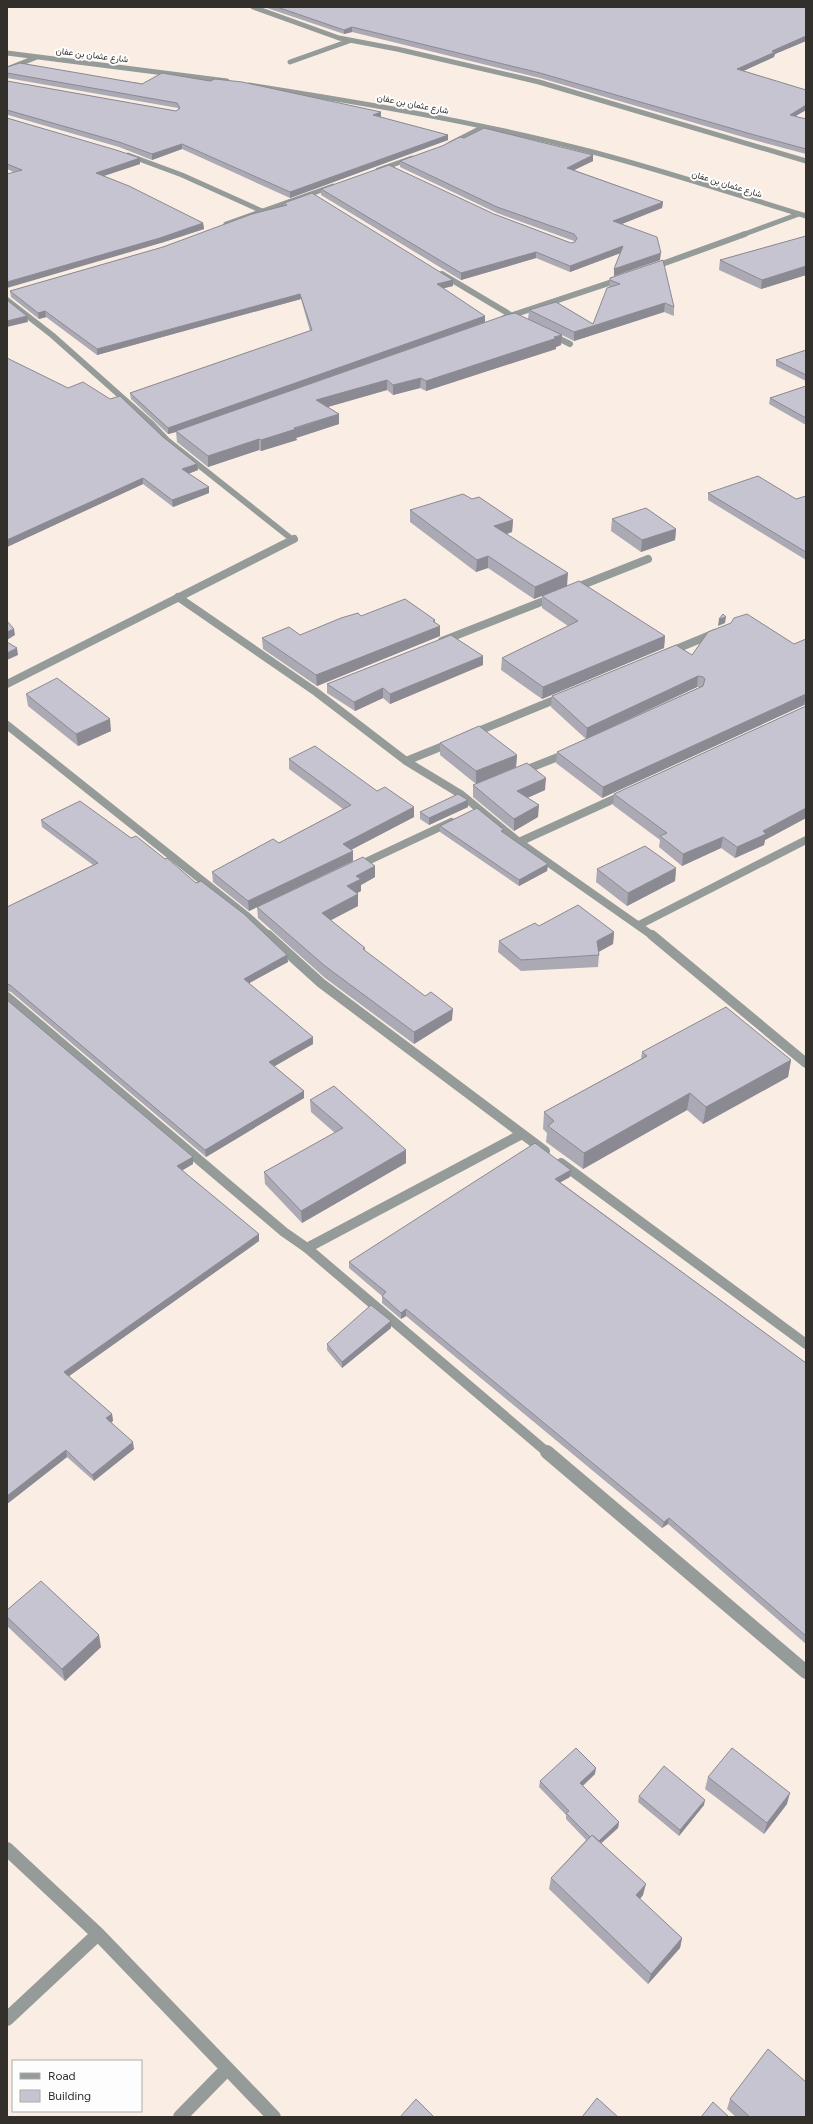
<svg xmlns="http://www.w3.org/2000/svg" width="813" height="2124" viewBox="0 0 813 2124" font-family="Figtree,Vazirmatn,sans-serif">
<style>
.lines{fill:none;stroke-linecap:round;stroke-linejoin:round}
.service-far4{stroke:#949b98;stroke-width:5}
.service-far3{stroke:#949b98;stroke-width:6}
.service-far2{stroke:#949b98;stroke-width:8}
.service-far1{stroke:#949b98;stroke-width:10}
.service{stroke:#949b98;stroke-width:14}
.minor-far4{stroke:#949b98;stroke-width:5}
.minor-far3{stroke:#949b98;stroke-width:6}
.minor-far2{stroke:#949b98;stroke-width:8}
.minor-far1{stroke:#949b98;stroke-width:10}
.minor{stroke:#949b98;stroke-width:14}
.wall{fill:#aba9b4}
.shaded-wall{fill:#8b8992}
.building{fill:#c7c4d1;stroke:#8b8992}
.labels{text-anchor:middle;stroke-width:4;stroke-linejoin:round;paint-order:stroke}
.far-street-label{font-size:9px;fill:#332f2b;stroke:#fdfdfd}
</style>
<rect width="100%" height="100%" fill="#faede4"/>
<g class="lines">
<path class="service-far4" d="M450,144L483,127
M378,170L412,158
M226,224L333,186
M742,235L799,214"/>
<path class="service-far3" d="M651,268L745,234
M442,274L514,317
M504,318L621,279
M550,334L570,344"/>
<path class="service-far2" d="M572,589L648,559
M178,597L316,692L406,761L462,795L519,842L653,936
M442,641L554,597
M669,652L715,633
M7,725L248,917L269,936
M471,734L564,696
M406,761L453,742
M520,772L568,753
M519,842L625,794
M357,866L451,822
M639,925L806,840"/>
<path class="service-far1" d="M268,935L321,983L545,1151
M652,935L806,1063
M7,997L284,1232L307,1248L522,1134
M561,1163L806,1344"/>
<path class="service" d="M7,1849L98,1934L274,2117
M7,2019L98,1934
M180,2117L227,2069"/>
<path class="minor-far4" d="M253,7L339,38L397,49L539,82L806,161
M7,53L227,81
M290,62L349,41
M7,69L37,57
M249,85C363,103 477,122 589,151C662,170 734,194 806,216
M128,155L182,175L262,211"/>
<path class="minor-far3" d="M7,300L52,335L152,424L167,440L293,540"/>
<path class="minor-far2" d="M7,684L294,539"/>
<path class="minor-far1" d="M307,1248L548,1453"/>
<path class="minor" d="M547,1452L806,1672"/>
</g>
<path class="wall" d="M264,7H806V41L775,54L774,57L743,71L806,90V110L795,116L806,119V154L750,139L540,78L352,32L344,34Z
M7,67L381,112V117H380L448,135V140L290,198L182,149L152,160L119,147L8,115L7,116V81L176,111L178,109V108L7,78Z
M7,118L140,158V164L104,176L203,223L204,229L161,243L7,169Z
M464,138L593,155V161L574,170L663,202L662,208L621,224L660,260L614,276V269L621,253L570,272L536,258L461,280L321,195V189L494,214L571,243L575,242L574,241L497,213L400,167V161Z
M284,203L453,286L443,288L485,322L528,319L529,310L593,324L609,287L610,280L674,307V316L664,312L574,341L562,335L561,345L556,347V349L426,391L420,388L393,395L387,390L328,407L339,414V424L296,438L297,440L261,451L259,450L208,467L177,442L176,432L168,434L131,399L130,393L310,331L301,299L97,355L46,317L39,319L11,297L10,291L163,247L284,206Z
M806,236V275L761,289L719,270L720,260Z
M806,350V381L776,366V360Z
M7,358L163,437L197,464L198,470L188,474L209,493L173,507L143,484L7,547Z
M806,386V425L769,404L770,398Z
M708,493L796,499L806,496V560L708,500Z
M472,499L513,520L512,532L506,534L567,586L534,599L488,568L476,572L410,522V510Z
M612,519L676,529L675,540L641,552L611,531Z
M542,596L665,636L664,648L542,699L501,670L502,658L568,626L542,608Z
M361,616L435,620V622L440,636L317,686L263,649L262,638L300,635Z
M806,639V706L804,705L602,798L556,763L557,752L700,687H697L586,739L551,707L552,696L692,655L794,644Z
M483,665L390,704L383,698L355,711L327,693V684Z
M26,694L111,731L78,746L28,706Z
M806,706V818L765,840L764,845L735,858L721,848L682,866L659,847L660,840L613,805L614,794Z
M440,743L517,755L516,767L476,784L440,755Z
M289,759L377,791L414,807V817L351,850L353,851V861L249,911L213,882L212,872L279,843L343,809L289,769Z
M473,785L545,790L527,798L538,817L514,831L473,797Z
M468,807L429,825L420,819V812Z
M41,820L131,838L196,883L287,955L288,962L249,983L313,1044L274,1066L304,1091V1098L206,1157L11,992L7,991V907L93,865L42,827Z
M440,826L548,864L547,871L519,886L440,832Z
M676,868L675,881L627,906L596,882L597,869Z
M375,877L361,885V891L357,893L358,906L330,920L365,948V951L452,1020L414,1044L325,978L258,918L257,907Z
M539,926L614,932L613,944L599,952V955L598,967L521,971L498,952L499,941Z
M7,1000L193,1157V1164L182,1170L259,1241L69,1376L112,1414L113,1421L111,1422L134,1449L94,1481L67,1457L7,1504Z
M642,1052L791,1060L788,1077L703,1124L687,1110L583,1169L546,1142L547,1133L543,1129L544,1112L641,1059Z
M310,1100L406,1163L302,1223L265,1184L264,1172L335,1133L311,1112Z
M570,1177L560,1182L806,1363V1644L668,1524L662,1528L406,1316L401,1319L382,1303V1296L349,1268V1262Z
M391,1321V1328L342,1368L327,1350V1344Z
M7,1610L101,1647L65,1681L7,1626Z
M595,1774L583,1786L619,1822L618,1828L601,1843L643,1895L640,1899L682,1938L680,1948L648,1984L549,1889L551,1878L586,1840L566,1819V1815L539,1787L540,1781Z
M708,1777L787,1804L764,1834L705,1789Z
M639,1796L704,1805L679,1836L638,1802Z
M730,2099L806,2117H736L727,2109Z"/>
<path class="shaded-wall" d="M352,27V32L344,34V30Z
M806,36V41L775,54L774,57L737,74V69L772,51Z
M806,105V110L789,120L790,115Z
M381,112V117L373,120V115Z
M448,135V140L290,198V192Z
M182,144V149L152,160V154Z
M593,155V161L566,174L567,168Z
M140,158V164L97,178L96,173Z
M663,202L662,208L612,228L613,221Z
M203,223L204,229L161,243L7,288V282Z
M623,246V252L570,272V266Z
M536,252V258L461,280V273Z
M661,253L660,260L614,276V269Z
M806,266V275L761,289L762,280Z
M453,280V286L437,290V284Z
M300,294L301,299L97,355V349Z
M665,303L664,312L574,341V332Z
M45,311L46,317L39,319L38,313Z
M27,316L28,322L7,327V321Z
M485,316V322L176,431V432L168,434V428Z
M562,335L561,345L556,347V349L426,391V381Z
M421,378L420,388L393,395V385Z
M387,380V390L317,410L316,400Z
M339,414V424L296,438L297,440L261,451V440Z
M259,439V450L208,467V456Z
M197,464L198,470L182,476V469Z
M143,478V484L7,547V540Z
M209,487V493L173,507L172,500Z
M513,520L512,532L494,538V526Z
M676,529L675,540L641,552L642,540Z
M488,556V568L476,572L477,560Z
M568,573L567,586L534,599L535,587Z
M726,617L725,623L718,626L719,619Z
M435,620V628L440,626V636L317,686L316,675Z
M14,629L15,635L7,640V632Z
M665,636L664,648L542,699L543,687Z
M17,648L18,655L7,660V653Z
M483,656V665L390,704V694Z
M698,676L697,687L586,739L587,728Z
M383,688V698L355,711L354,702Z
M806,694L804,705L602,798L603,787Z
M110,719L111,731L78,746L76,734Z
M517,755L516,767L476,784V771Z
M546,778L545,790L516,803L517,791Z
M468,800V807L429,825V818Z
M539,805L538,817L514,831V819Z
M414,807V817L343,854V844Z
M806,808V818L765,840L764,845L735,858L737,847L763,831Z
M723,837L721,848L682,866L683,854Z
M353,851V861L249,911L248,901Z
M548,864L547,871L519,886V880Z
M375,866V877L361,885V891L348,898L347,886L356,876Z
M676,868L675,881L627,906L628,893Z
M358,894V906L322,925V913Z
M614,932L613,944L596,953L597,941Z
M287,955L288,962L244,986V979Z
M453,1009L452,1020L414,1044V1032Z
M313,1037V1044L270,1069L269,1062Z
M791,1060L788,1077L703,1124L706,1107Z
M304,1091V1098L206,1157L205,1150Z
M690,1093L687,1110L583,1169L584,1153Z
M406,1150V1163L302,1223L301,1211Z
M193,1157V1164L178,1173L177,1166Z
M571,1170L570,1177L554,1186L555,1179Z
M259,1234V1241L65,1379L64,1372Z
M406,1309V1316L401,1319V1313Z
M391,1321V1328L342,1368V1362Z
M112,1414L113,1421L108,1425L106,1418Z
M133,1442L134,1449L94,1481L92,1475Z
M66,1450L67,1457L7,1504V1496Z
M669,1518L668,1524L662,1528L664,1522Z
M99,1635L101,1647L65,1681L62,1669Z
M596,1768L595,1774L579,1789L580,1783Z
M790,1793L787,1804L764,1834L767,1823Z
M705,1800L704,1805L679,1836L680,1830Z
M619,1822L618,1828L595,1849L596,1843Z
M646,1884L643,1895L634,1906L636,1895Z
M682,1938L680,1948L648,1984L651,1974Z"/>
<path class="building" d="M277,7H806V36L772,51L775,52L737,69L806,90V105L790,115L806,119V149L751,134L540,73L352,27L344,30Z
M20,63L142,84L162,73L210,81L215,79L242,82L381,112L373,115L448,135L290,192L182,144L152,154L119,142L7,110V81L176,111L180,108L177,103L7,73V67Z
M7,118L116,150L140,158L96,173L129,186L203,223L160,238L7,282V174L22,170L7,164Z
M484,128L593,155L567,168L663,202L613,221L657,237L661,253L614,269L623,246L570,266L536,252L461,273L321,189L389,165L494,214L571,243L575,242L577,238L574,234L497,207L400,161L442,146L460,137L464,138Z
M312,193L453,280L437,284L485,316L168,428L130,393L312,330L300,294L97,349L45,311L38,313L10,291L163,247L252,214L287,205L284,203Z
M806,236V266L762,280L720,260Z
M663,260L674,307L665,303L574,332L529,310L556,302L593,324L607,288L620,284L610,280V278Z
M7,300L27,316L7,321Z
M515,313L562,335L554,337L557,338L426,381L421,378L393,385L387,380L316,400L339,414L294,428L296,429L261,440L259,439L208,456L176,431L506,315Z
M806,350V375L776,360Z
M7,358L68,388L83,382L110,399L120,396L163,437L197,464L182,469L209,487L172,500L143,478L7,540Z
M806,386V418L770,398Z
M758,476L796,499L806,496V552L708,493Z
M463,494L472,499L479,497L513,520L494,526L568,573L535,587L488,556L477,560L410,510Z
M646,508L676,529L642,540L612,519Z
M579,581L665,636L543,687L502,658L578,621L542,596Z
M405,599L435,620L433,621L440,626L316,675L262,638L289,627L300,635L341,618L358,613L361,616Z
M723,614L726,617L719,619Z
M747,614L794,644L806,639V694L603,787L557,752L703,686L705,679L703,677L698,676L587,728L552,696L676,645L692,655L708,632L731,623L734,618Z
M7,621L14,629L7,632Z
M451,635L483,656L390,694L383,688L354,702L327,684Z
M7,642L17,648L7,653Z
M57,678L110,719L76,734L26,694Z
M806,706V808L763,831L766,834L737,847L723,837L683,854L660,836L667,833L614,794Z
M479,726L517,755L476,771L440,743Z
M315,746L377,791L385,787L414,807L343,844L353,851L248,901L212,872L273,839L279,843L351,805L289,759Z
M527,763L546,778L517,791L539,805L514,819L473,785Z
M458,794L468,800L429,818L420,812Z
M80,801L131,838L136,836L165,859L167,858L196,883L201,881L244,914L287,955L244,979L313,1037L269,1062L304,1091L205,1150L10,985L7,984V907L98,863L41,820Z
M477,808L504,830L501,831L548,864L519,880L440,826Z
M645,846L676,868L628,893L597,869Z
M363,857L375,866L356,876L361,879L347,886L358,894L322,913L365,948L363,949L425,996L431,992L453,1009L414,1032L325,966L257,907Z
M578,905L614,932L597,941L599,955L521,960L499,941L535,923L539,926Z
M7,1000L193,1157L177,1166L259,1234L64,1372L112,1414L106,1418L133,1442L92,1475L66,1450L7,1496Z
M726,1007L791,1060L706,1107L690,1093L584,1153L548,1126L554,1121L544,1112L647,1056L642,1052Z
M334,1086L406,1150L301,1211L264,1172L343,1128L310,1100Z
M535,1143L571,1170L555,1179L806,1363V1636L669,1518L664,1522L406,1309L401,1313L382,1296L386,1292L349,1262Z
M371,1305L391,1321L342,1362L327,1344Z
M41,1581L99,1635L62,1669L7,1617V1610Z
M576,1748L596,1768L580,1783L619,1822L599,1841L592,1835L590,1837L566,1813L569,1811L540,1781Z
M732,1748L790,1793L767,1823L708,1777Z
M664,1766L705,1800L680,1830L639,1796Z
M592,1835L646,1884L636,1895L682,1938L651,1974L551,1878Z
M768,2049L806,2082V2116L805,2117H750L730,2099Z
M597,2098L618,2117H582Z
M416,2099L434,2117H400Z
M713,2102L729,2117H701Z"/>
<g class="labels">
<g class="far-street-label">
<text transform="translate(92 55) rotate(7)" y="3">شارع عثمان بن عفان</text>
<text transform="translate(413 104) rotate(11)" y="3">شارع عثمان بن عفان</text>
<text transform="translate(727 184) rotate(17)" y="3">شارع عثمان بن عفان</text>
</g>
</g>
<rect width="813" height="2124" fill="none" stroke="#332f2b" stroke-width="16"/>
<rect x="12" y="2060" width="130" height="52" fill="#fdfdfd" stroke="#acaba9"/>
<rect x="20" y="2073" width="20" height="6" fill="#949b98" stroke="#acaba9"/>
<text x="48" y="2080" font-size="12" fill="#332f2b">Road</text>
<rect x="20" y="2090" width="20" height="12" fill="#c7c4d1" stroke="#acaba9"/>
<text x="48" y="2100" font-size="12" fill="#332f2b">Building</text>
</svg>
